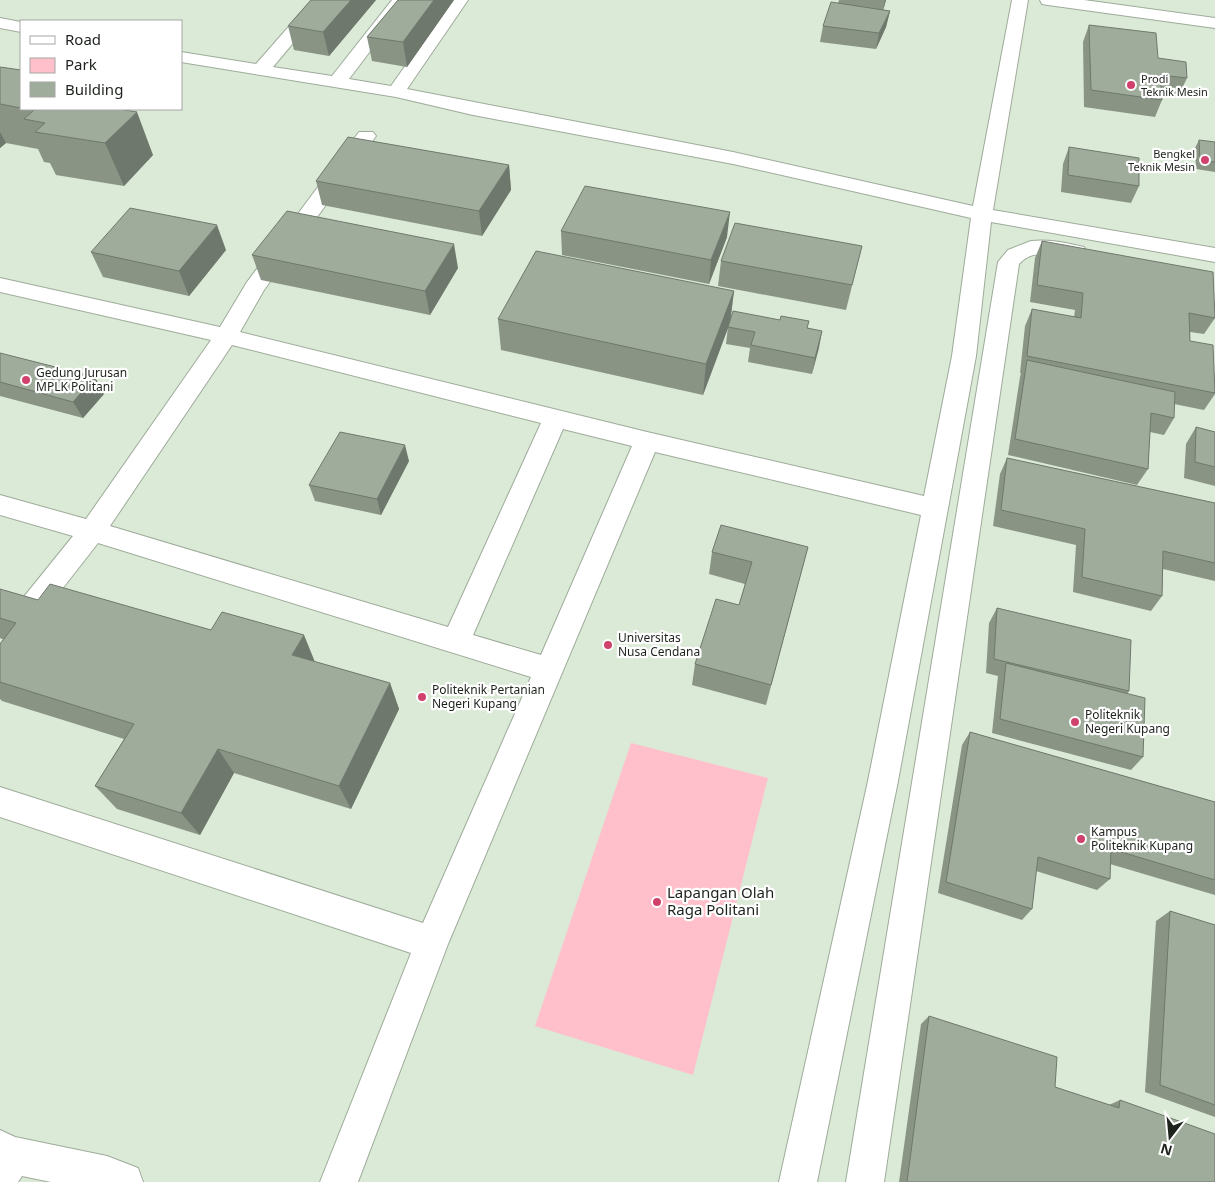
<svg xmlns="http://www.w3.org/2000/svg" width="1215" height="1182" viewBox="0 0 1215 1182" font-family="'Noto Sans',sans-serif">
<style>
.green{fill:#ffc0cb}
.lines{fill:none;stroke-linecap:round;stroke-linejoin:round}
.minor-casing{stroke:#9eab9a;stroke-width:2}
.minor{fill:#fff;fill-rule:evenodd}
.wall{fill:#899485}
.shaded-wall{fill:#6f786c}
.building{fill:#9fac9b;stroke:#6f786c}
.poi-dot{fill:#d0426c;stroke:#fff;stroke-width:2}
.labels{text-anchor:middle;stroke-width:4.5;stroke-linejoin:round;paint-order:stroke}
.far-poi-label{font-size:11px;fill:#1d221c;stroke:#fff;text-anchor:start}
.poi-label{font-size:12px;fill:#1d221c;stroke:#fff;text-anchor:start}
.near-poi-label{font-size:15px;fill:#1d221c;stroke:#fff;text-anchor:start}
</style>
<rect width="100%" height="100%" fill="#dbe9d7"/>
<path class="green" d="M631,743L768,778L693,1075L535,1026Z"/>
<g class="lines">
<defs>
<path id="minor" d="M312,0H329L273,67L332,76L392,0H409L349,79L391,86L452,0H468L407,89L733,152L973,206L1012,0H1028L993,210L1215,248V262L991,222L976,356L898,781L817,1182H779L868,781L921,515L655,452L448,944L358,1182H320L411,953L0,817V787L423,923L531,677L98,543L34,625L24,629L14,625L10,617L14,609L73,536L0,515V495L86,519L211,340L0,292V278L220,327L247,282L359,132H373L376,136L264,290L240,332L647,432L924,496L952,356L971,218L733,164L473,115L396,97L181,62V52L256,64ZM232,345L541,423L448,627L110,526ZM563,429L632,446L541,655L473,635Z
M1040,0H1084L1215,18V28L1048,5L1042,4Z
M0,18L21,22V32L0,28Z
M1031,241C1049,239 1067,243 1084,247L1087,252L1084,257C1061,263 1038,243 1019,264L884,1182H846L998,262L1008,250Z
M0,1130L15,1137L107,1156L138,1168L143,1182H51L22,1176L18,1182H0Z"/>
</defs>
<use href="#minor" class="minor-casing"/>
<use href="#minor" class="minor"/>
</g>
<path class="wall" d="M376,0L329,56L294,50L288,26Z
M398,0H454L407,67L372,61L367,37Z
M839,0H886L883,10L890,11L886,27L876,49L820,42L823,26L838,3Z
M1089,25L1158,58L1187,78L1179,95L1162,92V100L1155,117L1084,107L1083,42Z
M0,67L21,70V109H119L153,155L124,186L56,175L50,163L44,162L38,149L6,143L0,148Z
M1199,140L1215,142V172L1196,169L1195,148Z
M1069,147L1139,186L1131,203L1061,192L1063,164Z
M509,165L511,190L482,236L322,205L316,181Z
M561,231L727,237L709,284L562,255Z
M1042,241L1215,318L1204,334L1190,332V341L1215,386V394L1204,410L1174,404V418L1164,435L1150,432L1148,469L1137,485L1008,455L1020,377L1021,373H1020L1025,326L1032,309L1074,317L1075,310L1030,302L1035,258Z
M862,246L846,310L718,286L721,261Z
M226,250L189,296L103,277L91,252Z
M252,255L458,268L430,315L261,280Z
M734,291L730,321L780,320L809,321L807,328L822,331L812,374L748,362L750,348L726,344L728,327L703,395L501,350L498,319Z
M0,353L104,394L83,418L0,396Z
M1196,427L1215,432V486L1184,478L1186,444Z
M1007,458L1215,503V581L1163,569L1162,596L1151,611L1073,592L1076,545L993,526L1000,474Z
M409,461L381,515L315,501L309,485Z
M808,547L766,705L692,685L695,664L739,605L745,584L709,574L712,552Z
M0,589L38,600L315,662L390,683L399,709L351,809L234,773L200,835L117,809L95,786L124,739L2,701L0,699V644L4,640L0,638Z
M997,608L1129,691L1127,694L1143,757L1131,770L992,733L998,676L986,673L989,623Z
M970,732L1215,802V895L1110,864V879L1097,890L1036,871L1032,909L1022,920L938,893L962,745Z
M1170,911L1215,925V1117L1145,1092L1156,921Z
M929,1016L1055,1087L1109,1105L1120,1100L1215,1182H899L921,1024Z"/>
<path class="shaded-wall" d="M351,0H376L329,56L323,32Z
M434,0H454L407,67L403,42Z
M885,0H886L882,15Z
M890,11L886,27L876,49L879,33Z
M137,112L153,155L124,186L105,143Z
M0,132L6,143L0,148Z
M509,165L511,190L482,236L479,211Z
M730,212L727,237L709,284L711,260Z
M217,225L226,250L189,296L179,271Z
M454,244L458,268L430,315L425,291Z
M734,291L730,323L703,395L706,364Z
M822,331L819,348L812,374L815,358Z
M95,377L104,394L83,418L73,402Z
M405,445L409,461L381,515L377,499Z
M304,635L315,662L292,655Z
M390,683L399,709L351,809L339,786Z
M218,749L234,773L200,835L181,813Z"/>
<path class="building" d="M311,0H351L323,32L288,26Z
M398,0H434L403,42L367,37Z
M831,2L890,11L879,33L823,26Z
M1089,25L1156,33L1158,58L1186,62L1187,78L1160,75L1162,100L1091,90Z
M0,67L21,70V108L0,104Z
M28,109H119L137,112L105,143L35,132L45,123L24,119L34,110Z
M348,137L509,165L479,211L316,181Z
M1199,140L1215,142V162L1200,160Z
M1069,147L1139,158V186L1068,175Z
M585,186L730,212L711,260L561,231Z
M130,208L217,225L179,271L91,252Z
M287,211L454,244L425,291L252,255Z
M735,223L862,246L852,285L721,261Z
M1042,241L1213,272L1215,318L1189,313L1190,341L1213,345L1215,393L1027,356L1032,309L1081,318L1083,293L1037,285Z
M536,251L734,291L706,364L498,319Z
M733,311L780,320L781,316L809,321L807,328L822,331L815,358L751,345L755,332L728,327Z
M0,353L95,377L73,402L0,382Z
M1027,360L1175,392L1174,418L1151,413L1148,469L1015,439Z
M1196,427L1215,432V467L1195,462Z
M340,432L405,445L377,499L309,485Z
M1007,458L1215,503V563L1163,551L1162,596L1082,577L1085,529L1001,510Z
M721,525L808,547L771,685L695,664L716,599L739,605L752,562L712,552Z
M50,584L211,630L222,612L304,635L292,655L390,683L339,786L218,749L181,813L95,786L134,724L0,682V644L16,623L0,618V589L38,600Z
M997,608L1131,640L1129,691L994,659Z
M1006,663L1145,698L1143,757L1000,719Z
M970,732L1215,802V880L1111,849L1110,879L1038,857L1032,909L946,882Z
M1170,911L1215,925V1105L1160,1085Z
M929,1016L1057,1057L1055,1087L1119,1108L1120,1100L1215,1134V1182H907Z"/>
<g class="poi-dot">
<circle cx="1131" cy="85" r="5"/>
<circle cx="1205" cy="160" r="5"/>
<circle cx="26" cy="380" r="5"/>
<circle cx="608" cy="645" r="5"/>
<circle cx="422" cy="697" r="5"/>
<circle cx="1075" cy="722" r="5"/>
<circle cx="1081" cy="839" r="5"/>
<circle cx="657" cy="902" r="5"/>
</g>
<g class="labels">
<g class="far-poi-label">
<text x="1141" y="83">Prodi<tspan x="1141" dy="13">Teknik Mesin</tspan></text>
<text x="1195" y="158" text-anchor="end">Bengkel<tspan x="1195" dy="13">Teknik Mesin</tspan></text>
</g>
<g class="poi-label">
<text x="36" y="377">Gedung Jurusan<tspan x="36" dy="14">MPLK Politani</tspan></text>
<text x="618" y="642">Universitas<tspan x="618" dy="14">Nusa Cendana</tspan></text>
<text x="432" y="694">Politeknik Pertanian<tspan x="432" dy="14">Negeri Kupang</tspan></text>
<text x="1085" y="719">Politeknik<tspan x="1085" dy="14">Negeri Kupang</tspan></text>
<text x="1091" y="836">Kampus<tspan x="1091" dy="14">Politeknik Kupang</tspan></text>
</g>
<g class="near-poi-label">
<text x="667" y="898">Lapangan Olah<tspan x="667" dy="17">Raga Politani</tspan></text>
</g>
</g>
<rect x="20" y="20" width="162" height="90" fill="#ffffff" stroke="#a5a7a4"/>
<rect x="30" y="36" width="25" height="8" fill="#ffffff" stroke="#a5a7a4"/>
<text x="65" y="45" font-size="15" fill="#1d221c">Road</text>
<rect x="30" y="58" width="25" height="15" fill="#ffc0cb" stroke="#a5a7a4"/>
<text x="65" y="70" font-size="15" fill="#1d221c">Park</text>
<rect x="30" y="82" width="25" height="15" fill="#9fac9b" stroke="#a5a7a4"/>
<text x="65" y="95" font-size="15" fill="#1d221c">Building</text>
<g transform="translate(1170 1137) rotate(196)" stroke="#ffffff" stroke-width="4" paint-order="stroke">
<path d="M0-4L9 19L0 12L-9 19Z" fill="#1d221c"/>
<text y="-8" font-size="14" font-weight="bold" text-anchor="middle" fill="#1d221c">N</text>
</g>
</svg>
